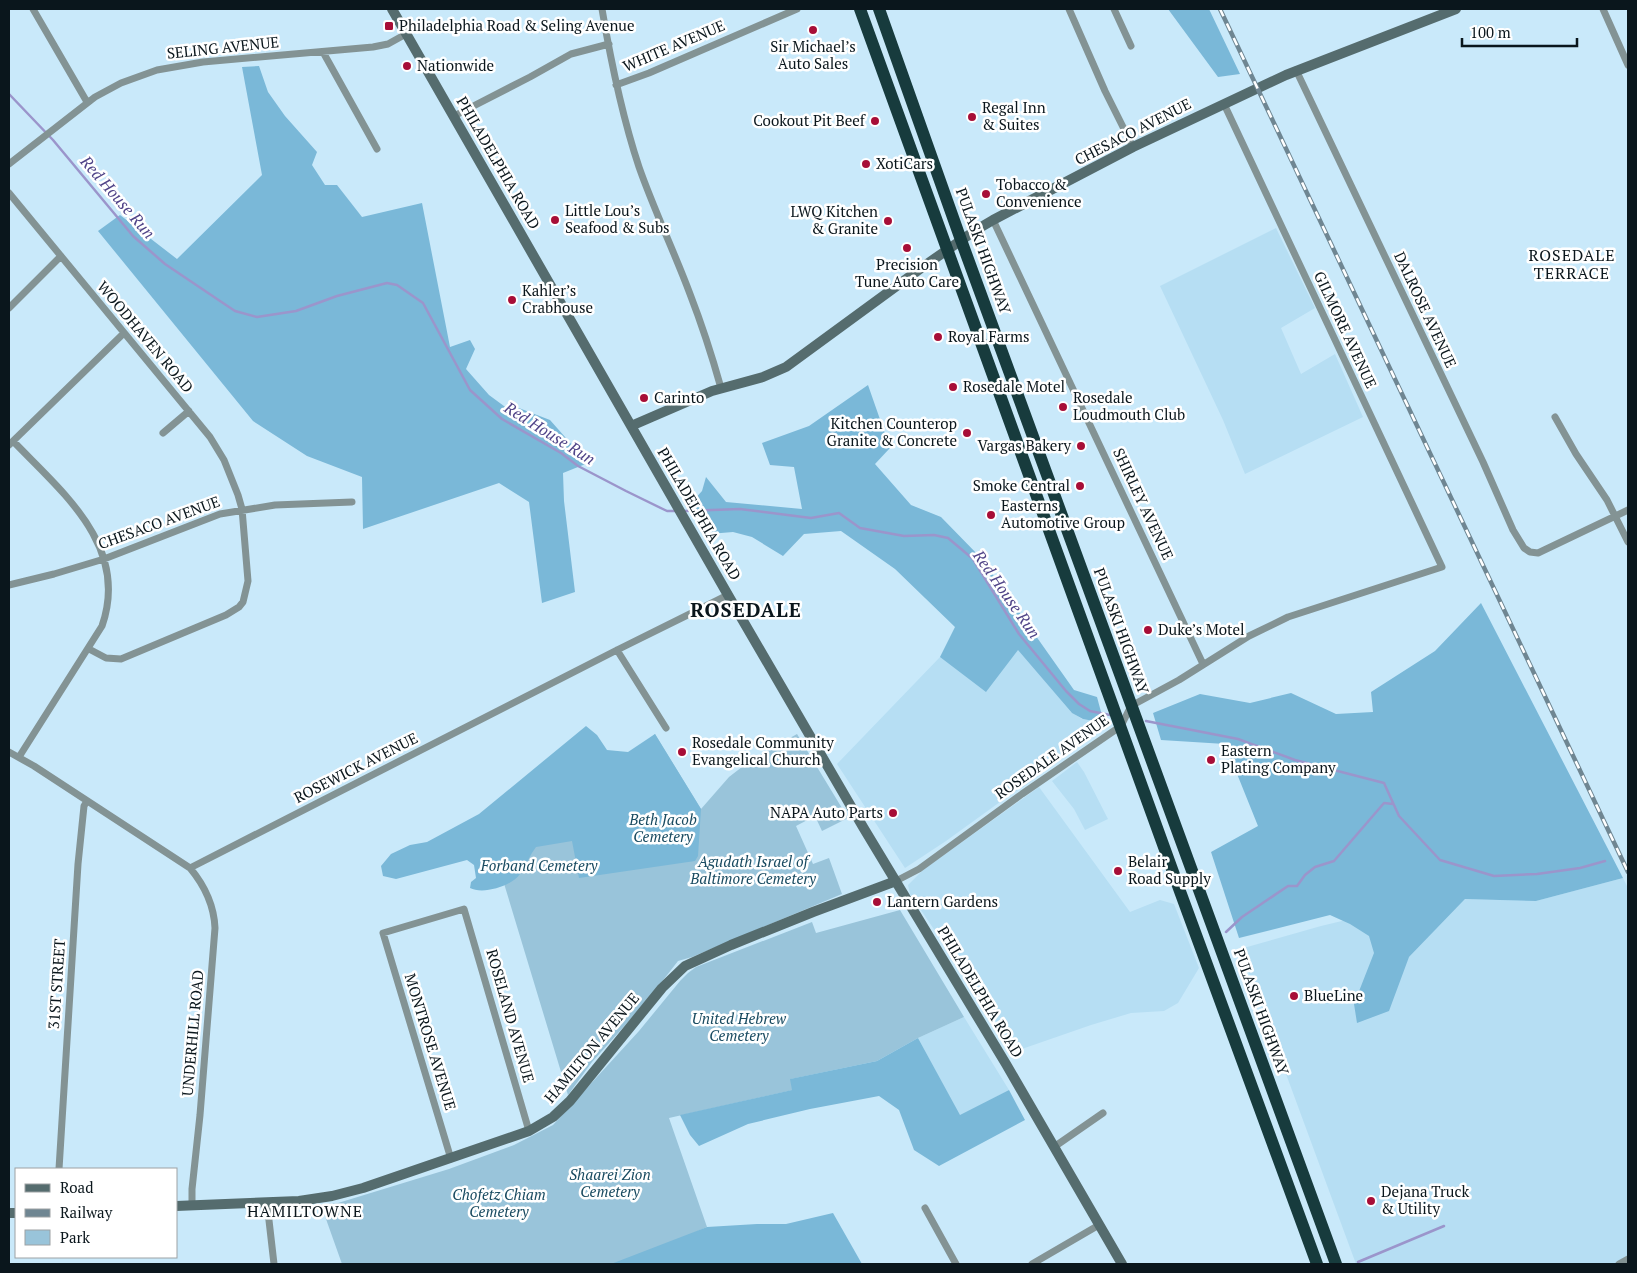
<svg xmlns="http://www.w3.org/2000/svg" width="1637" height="1273" viewBox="0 0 1637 1273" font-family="'PT Serif',serif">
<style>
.built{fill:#b6def3}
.green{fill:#99c4da}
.forest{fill:#7ab8d8}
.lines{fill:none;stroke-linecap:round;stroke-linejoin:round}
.stream{stroke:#9b95cb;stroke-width:2.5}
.street{stroke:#839394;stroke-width:7}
.secondary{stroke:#556c6e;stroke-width:10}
.highway{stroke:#173b3d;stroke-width:12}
.rail-casing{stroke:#6f8692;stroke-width:4.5}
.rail{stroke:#fff;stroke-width:2.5;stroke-dasharray:8;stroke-linecap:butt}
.poi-dot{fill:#a70e37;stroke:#fff;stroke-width:2}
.labels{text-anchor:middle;stroke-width:5;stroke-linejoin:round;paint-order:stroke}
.poi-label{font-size:15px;fill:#0a161c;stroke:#fff;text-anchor:start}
.street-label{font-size:15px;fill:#0a161c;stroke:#fff}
.park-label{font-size:15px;font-style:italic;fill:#184a60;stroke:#fff}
.water-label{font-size:16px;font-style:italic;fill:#504488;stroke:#fff}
.neighbourhood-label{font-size:16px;letter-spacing:1px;fill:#0a161c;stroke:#fff}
.district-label{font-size:20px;font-weight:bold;letter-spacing:1px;fill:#0a161c;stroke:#fff}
</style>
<rect width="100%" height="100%" fill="#c9e9fa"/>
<path class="built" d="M1276,228L1315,308L1281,328L1301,374L1335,354L1363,417L1245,474L1223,420L1160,286Z
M1018,649L1071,712L1082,719L1102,722L1104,727L1023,787L1011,794L946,841L905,868L837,764L941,656Z
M1077,762L1084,772L1108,819L1085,830L1074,809L1052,781Z
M1039,787L1130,912L1160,900L1174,904L1199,968L1178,1003L1164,1011L1131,1013L1091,1025L1019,1050L1011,1043L910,894L908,885L923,870Z
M1623,878L1628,888V1264H1356L1240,949L1321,926L1392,909L1409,957L1465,899L1536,901Z
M964,1017L1009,1090L960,1116L918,1038Z"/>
<path class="green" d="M655,734L701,809L729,777L751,760L797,734L848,818L822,831L815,816L796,826L813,864L829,858L842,894L692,957L678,961L646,1002L592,1062L568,1095L499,867Z
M900,910L964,1017L918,1038L877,1061L791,1079L793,1090L669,1118L707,1227L666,1245L613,1264H342L321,1205L338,1203L449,1169L514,1145L553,1125L639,1031L680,981L688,973L696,967L812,922L816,933Z"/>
<path class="forest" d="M1168,9H1209L1240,74L1218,77Z
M259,66L268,92L285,116L317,152L312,165L325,185H337L362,217L422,203L450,347L470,340L475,349L466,369L489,395L508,409L511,405L550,420L588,463L563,473L564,501L575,592L542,603L529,502L499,483L363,529L362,477L307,456L253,421L98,231L120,215L177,259L262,175L242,67Z
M868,385L890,448L875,464L911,505L941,517L981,558L1074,690L1097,697L1104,723L1083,719L1072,713L1018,650L986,692L940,657L955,627L895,569L841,531L804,534L783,556L752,537L733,532L709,534L692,502L702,491L706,477L726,502L802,509L794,467L770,465L762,443L809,426Z
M1481,603L1623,878L1536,901L1465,899L1409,957L1389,1011L1357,1023L1354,1004L1374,953L1369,936L1350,924L1330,915L1239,938L1211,852L1258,826L1225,744L1161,740L1153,713L1200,694L1250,703L1291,693L1336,714L1373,712L1371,692L1435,651Z
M586,726L597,735L607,750L628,752L655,734L701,809L698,856L695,861L579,878L572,841L536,847C530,855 526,865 520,874C512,886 483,895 470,888L471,882L476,878L474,865L467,860L396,879L383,876L381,866L391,854L410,845L427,842L479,814Z
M918,1038L960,1115L1009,1090L1025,1120L939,1166L914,1150L899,1110L879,1096L810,1109L748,1124L699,1146L690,1135L680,1115L792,1090L790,1079L877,1061Z
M833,1213L862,1264H611L707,1227L757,1224H786Z"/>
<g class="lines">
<path class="stream" d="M9,94L53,140L133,236L165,264L220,301L235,311L257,317L296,311L337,296L387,283L397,285L423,303L470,390L502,419L561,453L578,466L626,491L667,511H676
M684,511L740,509L811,518L839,513L860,528L904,536L934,535L948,538L973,559L1019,634L1066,691L1079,704L1090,711L1110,715
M1146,721L1238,739L1295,760L1384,783L1399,816L1440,860L1494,876L1537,874L1580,868L1605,861
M1226,932L1242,917L1288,886H1297L1305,875L1315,867L1334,861L1384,803L1393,804
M1358,1262L1444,1226"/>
<path class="street" d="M33,9L87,102
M602,9C611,62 622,116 639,167C654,210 674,251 690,294C702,325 712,356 721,388
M1069,9L1105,91L1133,147
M1114,9L1131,46
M1603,9L1628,65
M323,52L377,149
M1296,70L1483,462L1513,530L1524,548L1530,552L1538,553L1628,510
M616,85L649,73L797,9
M454,116L530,77L571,54L609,44
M9,164L95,97L121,83L157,70L203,62L373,47L388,44L406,34
M9,193L210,437L224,460L238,495L242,509L248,581L243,602L239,607L226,615L121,659L106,658L89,649
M993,220L1203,664
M9,308L61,256
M1555,417L1576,454L1607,500L1628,542
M163,433L189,411
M13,441C62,492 130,546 102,626L19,757
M9,445L124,333
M9,585L54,574L104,559L220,514L275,505L352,502
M617,650L666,728
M9,752L34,766L190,868C205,886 214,905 215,928L200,1115L192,1189V1205
M190,868L617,650L728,595
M896,881L919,869L1022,794L1121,726L1131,706L1179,680L1249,636L1288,617L1442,567L1224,104
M1054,1147L1103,1113
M451,1159L383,933L464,909L529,1131
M59,1169L78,864L84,806L87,801
M267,1203L274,1264
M925,1208L956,1264
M1032,1264L1099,1225
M1619,1264L1628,1259"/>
<path class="secondary" d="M392,9L728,595L863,827L1006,1064L1122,1264
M631,426L712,391L763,377L786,367L924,266L976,230L993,220L1133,147L1286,75L1456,9
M176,1206L299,1201L332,1196L363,1188L529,1131L553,1117L570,1101L662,988L685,966L731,945L813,912L896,881
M9,1213H16"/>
<path class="highway" d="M860,9L1181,894L1317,1264
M879,9L961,240L1336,1264"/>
<defs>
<path id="rail" d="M1220,9L1628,872"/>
</defs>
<use href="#rail" class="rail-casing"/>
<use href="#rail" class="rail"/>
</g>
<g class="poi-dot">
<rect x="384" y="21" width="10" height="10" rx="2.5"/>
<circle cx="813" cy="30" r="5"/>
<circle cx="407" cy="66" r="5"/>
<circle cx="972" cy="117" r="5"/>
<circle cx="875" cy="121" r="5"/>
<circle cx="866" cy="164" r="5"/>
<circle cx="986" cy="194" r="5"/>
<circle cx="555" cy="220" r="5"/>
<circle cx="888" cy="221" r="5"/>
<circle cx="907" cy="248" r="5"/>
<circle cx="512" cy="300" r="5"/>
<circle cx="938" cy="337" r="5"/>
<circle cx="953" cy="387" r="5"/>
<circle cx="644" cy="398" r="5"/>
<circle cx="1063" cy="407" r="5"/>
<circle cx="967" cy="433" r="5"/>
<circle cx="1081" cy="446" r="5"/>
<circle cx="1080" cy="486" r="5"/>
<circle cx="991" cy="515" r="5"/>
<circle cx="1148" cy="630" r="5"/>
<circle cx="682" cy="752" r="5"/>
<circle cx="1211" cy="760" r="5"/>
<circle cx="893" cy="813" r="5"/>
<circle cx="1118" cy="871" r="5"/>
<circle cx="877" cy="902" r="5"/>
<circle cx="1294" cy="996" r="5"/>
<circle cx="1371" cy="1201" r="5"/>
</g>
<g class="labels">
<g class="poi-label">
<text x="399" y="31">Philadelphia Road &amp; Seling Avenue</text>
<text x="813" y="52" text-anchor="middle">Sir Michael’s<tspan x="813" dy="17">Auto Sales</tspan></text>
<text x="417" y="71">Nationwide</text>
<text x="982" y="113">Regal Inn<tspan x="982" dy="17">&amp; Suites</tspan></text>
<text x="865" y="126" text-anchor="end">Cookout Pit Beef</text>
<text x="876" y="169">XotiCars</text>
<text x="996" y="190">Tobacco &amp;<tspan x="996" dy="17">Convenience</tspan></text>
<text x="565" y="216">Little Lou’s<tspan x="565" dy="17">Seafood &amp; Subs</tspan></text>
<text x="878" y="217" text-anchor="end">LWQ Kitchen<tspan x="878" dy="17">&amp; Granite</tspan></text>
<text x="907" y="270" text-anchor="middle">Precision<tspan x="907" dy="17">Tune Auto Care</tspan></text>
<text x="522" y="296">Kahler’s<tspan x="522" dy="17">Crabhouse</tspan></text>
<text x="948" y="342">Royal Farms</text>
<text x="963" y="392">Rosedale Motel</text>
<text x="654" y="403">Carinto</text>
<text x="1073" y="403">Rosedale<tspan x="1073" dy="17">Loudmouth Club</tspan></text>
<text x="957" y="429" text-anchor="end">Kitchen Counterop<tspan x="957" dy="17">Granite &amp; Concrete</tspan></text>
<text x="1071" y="451" text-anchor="end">Vargas Bakery</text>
<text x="1070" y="491" text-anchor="end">Smoke Central</text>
<text x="1001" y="511">Easterns<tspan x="1001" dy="17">Automotive Group</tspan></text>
<text x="1158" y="635">Duke’s Motel</text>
<text x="692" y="748">Rosedale Community<tspan x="692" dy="17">Evangelical Church</tspan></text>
<text x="1221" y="756">Eastern<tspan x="1221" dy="17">Plating Company</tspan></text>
<text x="883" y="818" text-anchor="end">NAPA Auto Parts</text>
<text x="1128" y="867">Belair<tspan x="1128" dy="17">Road Supply</tspan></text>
<text x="887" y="907">Lantern Gardens</text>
<text x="1304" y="1001">BlueLine</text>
<text x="1381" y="1197">Dejana Truck<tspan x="1381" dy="17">&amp; Utility</tspan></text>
</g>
<g class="street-label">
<text transform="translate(674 46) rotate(-23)" y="5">WHITE AVENUE</text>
<text transform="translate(223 48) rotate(-6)" y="5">SELING AVENUE</text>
<text transform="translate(1133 132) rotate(-27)" y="5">CHESACO AVENUE</text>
<text transform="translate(498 163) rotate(60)" y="5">PHILADELPHIA ROAD</text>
<text transform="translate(983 251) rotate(70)" y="5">PULASKI HIGHWAY</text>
<text transform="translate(1425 310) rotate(65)" y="5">DALROSE AVENUE</text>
<text transform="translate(1345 330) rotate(65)" y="5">GILMORE AVENUE</text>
<text transform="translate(145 337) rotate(50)" y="5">WOODHAVEN ROAD</text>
<text transform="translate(1143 504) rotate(65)" y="5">SHIRLEY AVENUE</text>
<text transform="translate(699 514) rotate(60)" y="5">PHILADELPHIA ROAD</text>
<text transform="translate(159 523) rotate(-20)" y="5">CHESACO AVENUE</text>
<text transform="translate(1121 631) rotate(70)" y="5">PULASKI HIGHWAY</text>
<text transform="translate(1052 757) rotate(-35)" y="5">ROSEDALE AVENUE</text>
<text transform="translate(356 768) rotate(-27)" y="5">ROSEWICK AVENUE</text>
<text transform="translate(57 984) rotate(-86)" y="5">31ST STREET</text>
<text transform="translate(980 992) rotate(59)" y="5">PHILADELPHIA ROAD</text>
<text transform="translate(1261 1012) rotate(70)" y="5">PULASKI HIGHWAY</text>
<text transform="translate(510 1016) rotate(74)" y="5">ROSELAND AVENUE</text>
<text transform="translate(193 1033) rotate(-85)" y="5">UNDERHILL ROAD</text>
<text transform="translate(430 1042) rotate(73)" y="5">MONTROSE AVENUE</text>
<text transform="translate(592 1048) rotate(-50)" y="5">HAMILTON AVENUE</text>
</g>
<g class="park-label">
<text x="663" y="825">Beth Jacob<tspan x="663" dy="17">Cemetery</tspan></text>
<text x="753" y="867">Agudath Israel of<tspan x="753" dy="17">Baltimore Cemetery</tspan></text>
<text x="539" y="871">Forband Cemetery</text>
<text x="739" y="1024">United Hebrew<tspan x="739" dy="17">Cemetery</tspan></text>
<text x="610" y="1180">Shaarei Zion<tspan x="610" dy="17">Cemetery</tspan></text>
<text x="499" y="1200">Chofetz Chiam<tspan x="499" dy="17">Cemetery</tspan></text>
</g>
<g class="water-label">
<text transform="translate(118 197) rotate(49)" y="6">Red House Run</text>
<text transform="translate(550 433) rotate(32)" y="6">Red House Run</text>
<text transform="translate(1007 594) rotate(55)" y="6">Red House Run</text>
</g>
<g class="neighbourhood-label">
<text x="1572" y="261">ROSEDALE<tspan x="1572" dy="18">TERRACE</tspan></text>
<text x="305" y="1217">HAMILTOWNE</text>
</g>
<g class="district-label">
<text x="746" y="617">ROSEDALE</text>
</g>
</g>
<rect width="1637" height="1273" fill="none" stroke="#0a161c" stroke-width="20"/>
<rect x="15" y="1168" width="162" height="90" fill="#ffffff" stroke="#9da2a4"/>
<rect x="25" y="1184" width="25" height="8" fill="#556c6e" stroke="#9da2a4"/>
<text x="60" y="1193" font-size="15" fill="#0a161c">Road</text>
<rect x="25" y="1209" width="25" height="8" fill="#6f8692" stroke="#9da2a4"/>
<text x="60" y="1218" font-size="15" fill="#0a161c">Railway</text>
<rect x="25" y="1230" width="25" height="15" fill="#99c4da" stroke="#9da2a4"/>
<text x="60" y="1243" font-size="15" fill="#0a161c">Park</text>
<path d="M1462 38v8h115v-8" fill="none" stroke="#0a161c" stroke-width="2.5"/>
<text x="1470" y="38" font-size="15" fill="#0a161c" stroke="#ffffff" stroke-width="4" paint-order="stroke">100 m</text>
</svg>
